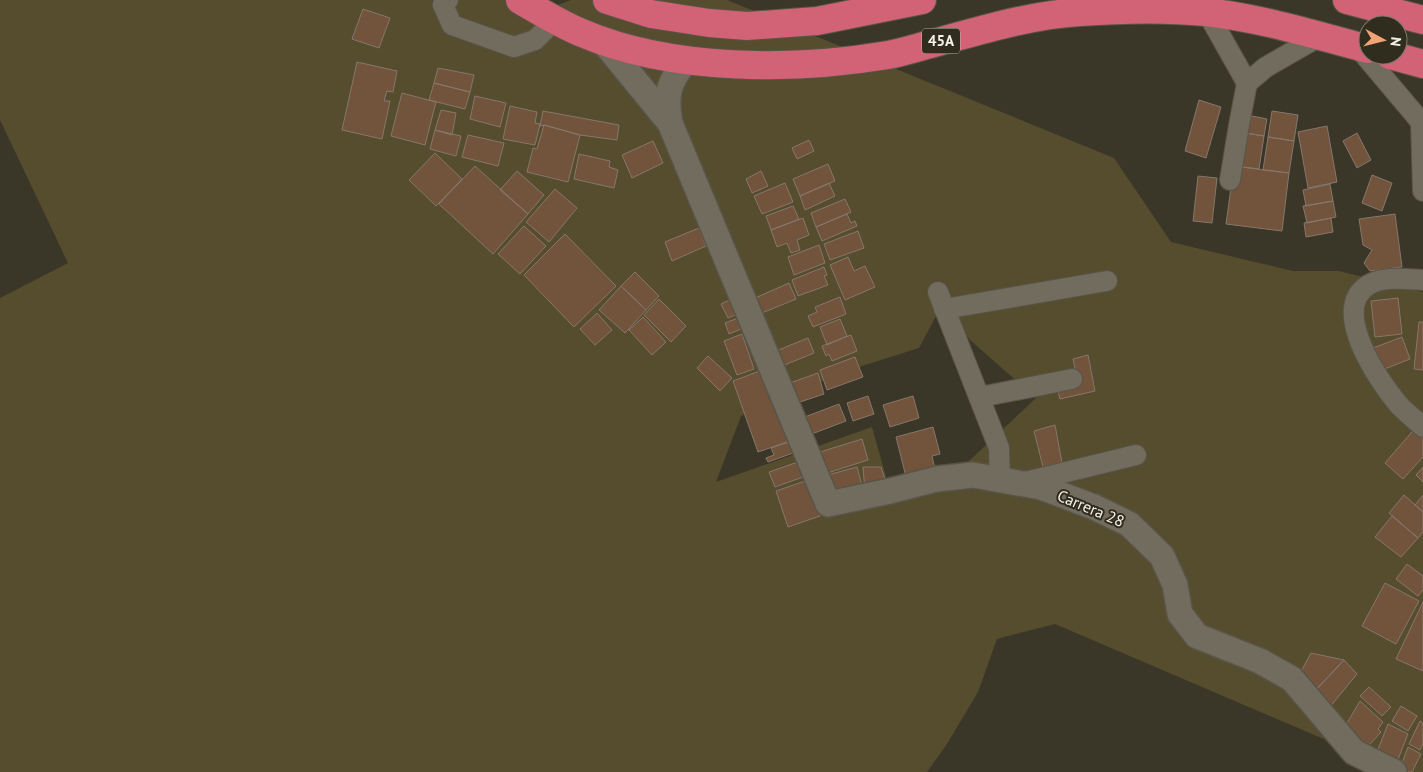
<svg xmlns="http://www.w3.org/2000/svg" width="1423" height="772" viewBox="0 0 1423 772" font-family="'PT Sans',sans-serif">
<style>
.green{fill:#564d2e;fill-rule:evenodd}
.building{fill:#72533b;stroke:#86776d}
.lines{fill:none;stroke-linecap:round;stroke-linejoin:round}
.minor-casing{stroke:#585448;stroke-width:22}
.tertiary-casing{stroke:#585448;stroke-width:28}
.trunk-casing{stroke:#585448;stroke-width:30}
.minor{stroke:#716c5d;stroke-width:20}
.tertiary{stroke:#716c5d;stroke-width:25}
.trunk{stroke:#d26275;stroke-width:28}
.labels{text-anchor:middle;stroke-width:4;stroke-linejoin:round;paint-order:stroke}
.shield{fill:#302c1e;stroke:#b9b7ac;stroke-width:1}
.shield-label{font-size:15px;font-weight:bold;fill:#f4f2e9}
.street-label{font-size:16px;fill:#f4f2e9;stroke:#302c1e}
</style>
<rect width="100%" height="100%" fill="#3a3628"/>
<path class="green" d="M0,0H550L539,12L571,0H727L1114,158L1171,242L1293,271H1339L1423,292V772H1394L1354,752L1055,624L997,639L978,692L947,744L927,772H0V298L68,263L0,120ZM943,303L970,340L1036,398L939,489L890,491L872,427L716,482L741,416L800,392L837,374L919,348Z"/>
<path class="building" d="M363,9L390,18L379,48L352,39Z
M357,62L397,71L393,92L387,91L384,101H390L382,139L342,130Z
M438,68L474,75L470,92L434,83Z
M434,83L470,92L465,109L429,100Z
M402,93L436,102L425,145L391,136Z
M475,96L506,103L500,127L470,119Z
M1199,100L1221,107L1206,158L1185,151Z
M510,106L537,112L535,123L540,124L535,145L503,139Z
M441,110L456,113L452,135L435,130Z
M543,111L619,125L617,140L580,135L544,125L540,126Z
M1272,111L1298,115L1294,141L1268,137Z
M1242,114L1267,119L1264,136L1240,132Z
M544,125L580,135L568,182L527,172L533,148L537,149Z
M1327,126L1337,182L1308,188L1298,132Z
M435,130L461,136L456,156L430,149Z
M1240,132L1264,136L1259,169L1234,166Z
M1357,133L1371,160L1357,168L1343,141Z
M468,135L504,143L498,166L462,157Z
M1268,137L1294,141L1289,173L1263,170Z
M809,140L814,151L797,159L792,148Z
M653,141L663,163L632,178L622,155Z
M435,153L462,179L436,206L409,180Z
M579,154L610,161L609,167L618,170L614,188L574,179Z
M828,164L835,181L800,196L793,179Z
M475,166L528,214L493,254L439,204Z
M1234,166L1289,173L1282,231L1226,224Z
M517,171L544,195L528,214L500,190Z
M761,171L768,186L752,193L746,179Z
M1372,175L1392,183L1382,211L1362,203Z
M1198,176L1217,178L1212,223L1193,221Z
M785,183L793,202L762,214L754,196Z
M829,183L835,196L805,210L800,196Z
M1330,184L1333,201L1306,206L1303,190Z
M555,189L577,208L549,242L526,222Z
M845,199L851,212L816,227L811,213Z
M1333,201L1336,217L1307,223L1303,206Z
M793,206L799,219L771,230L766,216Z
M847,214L851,223L855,221L857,226L822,241L816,227Z
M1395,214L1402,267L1370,271L1364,263L1372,250L1363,245L1359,219Z
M803,218L809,235L797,240L800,250L791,253L787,243L777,247L771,230Z
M1331,218L1333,232L1306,237L1304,223Z
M524,226L546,246L520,274L498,254Z
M699,228L706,246L672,261L665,242Z
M858,231L864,248L830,260L824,244Z
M565,234L616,286L574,327L524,275Z
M819,245L825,263L794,275L788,257Z
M848,257L854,271L865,266L875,287L845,300L830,265Z
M824,267L827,275L824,276L828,285L798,296L792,280Z
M635,272L659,296L646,310L621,286Z
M789,283L796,299L762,313L755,298Z
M621,286L646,310L625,333L599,310Z
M840,297L846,314L813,327L808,316L817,312L815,307Z
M734,298L740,313L728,318L721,304Z
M1398,298L1402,334L1375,337L1371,301Z
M659,299L686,326L671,342L644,315Z
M597,313L612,330L595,345L580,329Z
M643,317L666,342L652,355L629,330Z
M738,318L741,329L729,334L725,323Z
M840,319L847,336L827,345L820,327Z
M1419,322H1423V370L1414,369Z
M742,334L754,369L737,375L724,341Z
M851,335L857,351L832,361L829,354L826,356L822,346Z
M1402,337L1410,359L1382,370L1373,348Z
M808,338L814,353L782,366L776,351Z
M1088,355L1095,391L1060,399L1057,387L1078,382L1073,359Z
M708,356L732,378L720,391L697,368Z
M855,357L863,377L827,390L820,370Z
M765,369L790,441L758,452L733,381Z
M818,373L824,394L797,403L790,383Z
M868,396L874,414L853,421L847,403Z
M913,396L919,418L890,427L883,405Z
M839,404L846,421L809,435L802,418Z
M1055,425L1062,463L1043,467L1034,431Z
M1417,426L1423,431V457L1403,479L1385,463Z
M933,427L940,454L932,456L935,469L906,477L896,437Z
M862,439L868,460L824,474L817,453Z
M795,440L796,452L768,462L766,458L774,455L771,448Z
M798,462L803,477L775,487L769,472Z
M857,467L862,486L829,495L824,476Z
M863,467H881L888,489L865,491Z
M1423,467V482L1416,475Z
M808,480L820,516L788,527L776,491Z
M1404,495L1423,512V532L1418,538L1389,513Z
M1423,495V512L1415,505Z
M1392,516L1418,538L1401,557L1375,537Z
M1407,564L1423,576V590L1418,596L1396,579Z
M1385,583L1419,601L1396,644L1362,626Z
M1423,602V671L1396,659Z
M1311,653L1344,660L1312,694L1298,677Z
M1344,660L1357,674L1325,713L1312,694Z
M1369,687L1391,707L1382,716L1360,696Z
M1360,701L1383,722L1378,729L1381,732L1363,752L1343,730Z
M1401,706L1417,716L1408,731L1392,721Z
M1420,721L1423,723V744L1420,750L1409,744Z
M1388,724L1408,734L1395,767L1375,757Z
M1408,747L1421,754L1412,772H1401L1399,771Z"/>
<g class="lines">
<defs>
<path id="minor" d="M448,0L443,5L452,25L514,47L535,40L555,20
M1207,12L1247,83
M1357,46L1421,122L1423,191
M1230,180L1239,125L1247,83L1266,67L1320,36
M1423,280C1407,279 1385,276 1370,284C1328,307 1378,380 1398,404C1405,412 1415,419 1423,427
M938,292L999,448L1000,480
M944,309L1107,281
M980,397L1072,379
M1021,483L1136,455"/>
<path id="tertiary" d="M602,40L670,123
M686,61C668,82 665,96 670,123L828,504L890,491L937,479L973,475L1041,487L1094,507L1129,524L1162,556L1175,585L1180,614L1197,636L1260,661L1292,679L1354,752L1394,772"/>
<path id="trunk" d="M520,0C541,12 560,24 582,33C671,71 793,71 888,55C904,52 919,47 934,43C982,30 1030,15 1080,12C1122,9 1164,8 1206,12C1261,18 1315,35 1368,49
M607,0L651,14L709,23L747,26L817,21L922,0
M1347,0L1423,20
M1390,55L1423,64"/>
</defs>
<use href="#minor" class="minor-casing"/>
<use href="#tertiary" class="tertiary-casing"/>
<use href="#trunk" class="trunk-casing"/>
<use href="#minor" class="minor"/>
<use href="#tertiary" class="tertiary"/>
<use href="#trunk" class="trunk"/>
</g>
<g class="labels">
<rect class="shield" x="922" y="28.5" width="38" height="25" rx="4"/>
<g class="shield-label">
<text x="941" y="46">45A</text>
</g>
<g class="street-label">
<text transform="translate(1091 508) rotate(23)" y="6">Carrera 28</text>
</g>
</g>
<g transform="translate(1383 40) rotate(97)"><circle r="24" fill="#302c1e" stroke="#7e7b6f"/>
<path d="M0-4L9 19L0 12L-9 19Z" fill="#efa377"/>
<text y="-8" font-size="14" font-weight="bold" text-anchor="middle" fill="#f4f2e9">N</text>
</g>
</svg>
